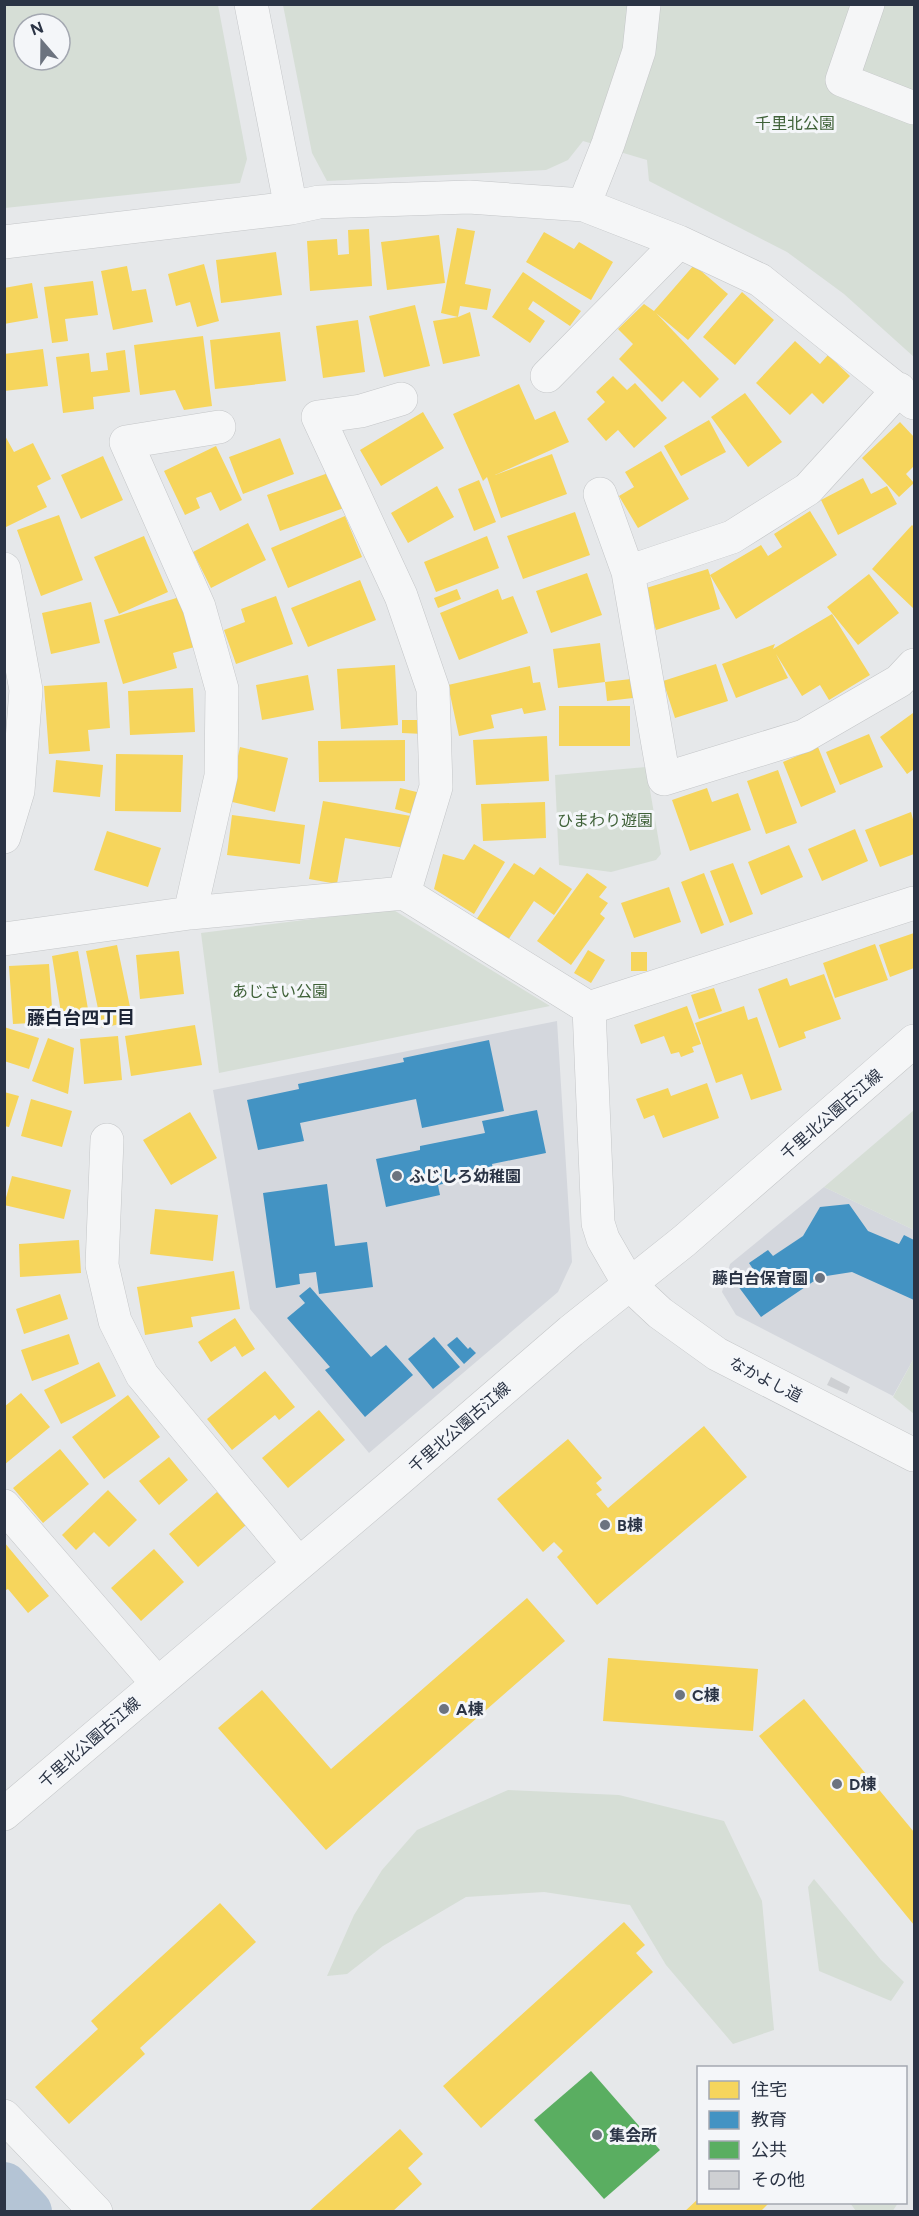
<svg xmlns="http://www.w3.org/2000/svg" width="919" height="2216" viewBox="0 0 919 2216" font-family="Figtree,'Noto Sans JP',sans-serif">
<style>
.built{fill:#d4d7dd}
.green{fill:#d6ded6;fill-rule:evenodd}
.homes{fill:#f6d55c}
.schools{fill:#4393c3}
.public{fill:#5aae61}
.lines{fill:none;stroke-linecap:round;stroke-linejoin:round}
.river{stroke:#b4c4d5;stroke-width:48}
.building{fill:#ced0d3}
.minor-casing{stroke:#c4c6c8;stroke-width:34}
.minor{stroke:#f5f6f7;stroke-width:33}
.poi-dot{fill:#6c737f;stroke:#f4f6f9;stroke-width:2}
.labels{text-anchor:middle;stroke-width:6;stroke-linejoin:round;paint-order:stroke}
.park-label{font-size:16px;fill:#3f6138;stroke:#f4f6f9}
.street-label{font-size:16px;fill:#2b3445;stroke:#f4f6f9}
.poi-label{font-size:16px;font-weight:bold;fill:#2b3445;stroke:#f4f6f9;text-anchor:start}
.neighbourhood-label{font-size:18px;font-weight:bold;fill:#1d2536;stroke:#f4f6f9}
</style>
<rect width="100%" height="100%" fill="#e6e8ea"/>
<path class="built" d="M557,1021L572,1262L558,1292L369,1453L250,1309L213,1090Z
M824,1187L914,1230V1358L893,1396L736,1315L722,1292L730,1264Z"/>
<path class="green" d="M4,5H218L247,159L240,183L5,208ZM24,24H60V60H24Z
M283,5H914V357L844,294L787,252L649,181L647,160L583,141L568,160L546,170L327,181L312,153Z
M646,767L661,854L656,860L611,872L559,865L555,775Z
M392,909L550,1006L219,1073L201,933Z
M914,1110V1230L824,1187Z
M914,1358V1414L893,1397Z
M508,1790L619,1795L724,1821L762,1901L774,2030L733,2044L666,1965L630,1905L544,1892L466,1897L383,1946L347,1974L327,1976L354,1915L382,1870L417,1830Z
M814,1879L881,1960L904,1982L891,2001L819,1971L808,1887Z
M850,2203H898L892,2212L856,2211Z"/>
<path class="homes" d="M457,228L475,231L465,284L491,289L487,310L460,306L458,317L441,313Z
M369,229L372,286L310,291L307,241L337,239L338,255L349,254L348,230Z
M544,232L574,249L579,242L613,262L591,300L526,262Z
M439,235L445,283L387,290L381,242Z
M276,252L282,295L221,303L216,260Z
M204,264L219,321L197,327L190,302L176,306L168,274Z
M694,265L728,294L688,340L656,313L719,379L700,398L683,381L662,402L619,359L633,344L618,329L644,304L654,311Z
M127,266L132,291L146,289L153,322L113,330L101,271Z
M523,272L581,311L570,326L533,301L528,309L545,321L530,343L492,317Z
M93,281L98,315L65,319L68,341L52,343L44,287Z
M32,283L38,318L4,324V288Z
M742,292L774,320L735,365L703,337Z
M415,305L430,366L384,377L369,316Z
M470,312L480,356L443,364L433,321L458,317Z
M358,320L365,372L323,378L316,326Z
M280,332L286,381L215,389L210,340Z
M203,336L212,406L184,410L175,390L140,395L134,345Z
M795,341L820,364L828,355L850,376L823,404L812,393L790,415L756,383Z
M43,349L48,386L4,391V354Z
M125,350L130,392L93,397L94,409L63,413L56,357L89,353L91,372L108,370L106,353Z
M613,376L627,390L635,383L667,418L634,448L618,430L606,441L587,419L605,402L596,392Z
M519,384L535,420L555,411L569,442L495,475L552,454L567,494L501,518L487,477L483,481L453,414Z
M745,393L782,442L748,467L711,417Z
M423,412L444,448L381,486L360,450Z
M709,420L726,452L681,476L664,446Z
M900,422L914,437V466L906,474L914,483L899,497L862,458Z
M4,434L14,452L33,443L51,479L37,486L47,507L6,527Z
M280,438L294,474L243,494L229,457Z
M216,446L242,500L220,511L211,492L196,498L200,508L185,515L164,471Z
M661,451L689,499L638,528L619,496L634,487L625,472Z
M103,456L123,500L81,519L61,475Z
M331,472L344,508L280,531L267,495Z
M863,478L871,494L887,486L897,504L838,535L821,500Z
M479,480L496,522L474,531L458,489Z
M437,486L454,517L408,543L391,513Z
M810,511L837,555L736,619L710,575L720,609L656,630L643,589L708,569L710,575L761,545L768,556L782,547L774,534Z
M575,512L590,555L523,579L507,536Z
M59,515L83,580L41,596L17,530Z
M345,516L362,557L288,588L271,548Z
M248,523L266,560L211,588L193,552Z
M912,525L914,527V609L872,569Z
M144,536L168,592L119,614L94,557Z
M487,536L499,568L436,592L424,562Z
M587,573L602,615L551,633L536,591Z
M869,574L899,613L858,645L827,607Z
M360,580L376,620L308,647L291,608Z
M457,589L461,599L438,608L434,598Z
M498,589L502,600L513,596L528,633L459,660L440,613Z
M183,596L198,646L173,653L177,668L123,684L104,620Z
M276,596L293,644L236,664L224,630L245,622L241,609Z
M91,602L100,643L51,654L42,613Z
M832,614L870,675L829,700L820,685L802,696L776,654L788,678L736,698L722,664L775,644L773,649Z
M600,643L605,682L558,688L553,649Z
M716,664L728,701L675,718L663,681Z
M395,665L398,725L341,729L337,669Z
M530,666L533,683L540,682L546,710L524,714L522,708L491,715L494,728L459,736L448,685Z
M308,675L314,710L262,720L256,685Z
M631,679L633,698L607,701L605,682Z
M107,682L110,728L88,730L90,751L49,754L44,686Z
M193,688L195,732L130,735L128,691Z
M559,706H630V746H559Z
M913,713L914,769L907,774L880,737Z
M402,720H424V734L402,733Z
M869,734L883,767L840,785L826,752Z
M547,736L549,781L476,785L473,740Z
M405,740V781L319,782L318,741Z
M240,747L288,758L275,812L228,801Z
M818,747L836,792L801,807L783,762Z
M116,754L183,755L181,812L115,811Z
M56,760L103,765L100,797L53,792Z
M778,770L797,823L766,834L747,781Z
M400,788L421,793L415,815L395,809Z
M707,788L712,802L738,793L751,830L690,851L672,800Z
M323,801L411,816L405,848L345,838L337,884L309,879Z
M545,802L546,838L483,841L481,804Z
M911,812L914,823V854L880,867L865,830Z
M232,815L305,825L300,864L227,855Z
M855,829L868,861L822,881L808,849Z
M107,831L161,848L148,887L94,870Z
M474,844L505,862L474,914L434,889L443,854L464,860Z
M789,845L803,877L761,895L748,862Z
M514,863L534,875L540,867L572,889L554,915L534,901L508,940L476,920Z
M733,863L753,914L730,923L710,871Z
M587,873L607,887L599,897L608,903L600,914L605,918L571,965L537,941Z
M704,873L724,925L701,934L681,882Z
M669,887L681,922L634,938L621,903Z
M914,933V968L890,977L879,945Z
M875,944L888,980L835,998L823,963Z
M117,945L133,1021L102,1028L86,951Z
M588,950L605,960L591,983L574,973Z
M78,951L89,1015L62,1019L52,956Z
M179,951L184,994L140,999L136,955Z
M631,952H647V971H631Z
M49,964L53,1022L13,1024L9,966Z
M824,974L841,1019L804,1032L806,1038L779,1048L758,989L787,978L790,986Z
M714,988L722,1011L699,1019L691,995Z
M687,1006L701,1044L692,1047L694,1052L681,1057L679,1052L671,1054L664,1036L641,1044L634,1025Z
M744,1006L748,1020L757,1017L782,1090L751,1100L742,1074L716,1083L695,1023Z
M195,1025L202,1065L131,1076L125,1036Z
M4,1027L39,1038L29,1069L4,1061Z
M118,1036L122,1080L84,1084L80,1039Z
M48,1038L74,1048L68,1094L32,1081Z
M707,1083L719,1118L663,1138L654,1115L644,1119L636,1099L668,1088L671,1096Z
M4,1092L19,1096L9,1127L4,1126Z
M31,1099L72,1111L62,1147L21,1136Z
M190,1112L217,1158L171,1185L143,1140Z
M12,1176L71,1190L64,1219L4,1205Z
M155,1209L218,1215L213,1261L150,1254Z
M79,1240L81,1273L20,1277L19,1244Z
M234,1271L240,1309L191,1317L193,1327L145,1335L137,1287Z
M60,1294L68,1319L24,1334L16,1309Z
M235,1318L255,1349L242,1357L235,1346L211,1362L198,1342Z
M69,1334L79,1364L32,1381L21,1350Z
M99,1362L116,1396L61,1424L44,1390Z
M265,1371L295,1407L279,1420L275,1415L232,1450L207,1419Z
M21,1393L50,1427L4,1465V1407Z
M128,1395L160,1437L104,1479L72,1437Z
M319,1410L345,1440L288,1488L262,1458Z
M704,1426L747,1477L597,1605L557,1557L563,1551L554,1542L543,1552L497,1499L568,1439L602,1478L596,1483L602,1490L596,1494L608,1508Z
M60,1449L89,1484L43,1523L13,1488Z
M169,1457L188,1480L159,1505L139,1481Z
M108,1490L137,1520L109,1547L94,1532L76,1550L62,1535Z
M217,1492L246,1525L198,1567L169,1534Z
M4,1542L49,1596L28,1613L8,1589L4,1591Z
M154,1549L184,1582L141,1621L111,1588Z
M527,1598L565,1641L326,1850L218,1728L262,1690L331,1769Z
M608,1658L758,1669L753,1731L603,1721Z
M804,1699L914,1832V1925L759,1736Z
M220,1903L256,1942L140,2048L145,2054L69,2124L35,2087L98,2029L91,2021Z
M624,1922L645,1945L636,1953L653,1972L481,2128L443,2086Z
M400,2129L423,2154L408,2168L422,2184L392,2212H308Z
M698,2199V2202H770L760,2212H684Z"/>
<path class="schools" d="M489,1040L504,1111L422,1128L416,1099L300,1123L304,1141L258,1150L247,1100L299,1089L298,1084L404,1062L403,1058Z
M537,1110L546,1153L492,1164L494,1173L438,1185L440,1195L386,1207L376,1159L420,1150V1146L485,1133L482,1121Z
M327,1184L335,1246L367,1242L373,1287L319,1294L316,1272L299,1274L300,1284L276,1288L263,1193Z
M849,1204L868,1231L899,1244L904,1235L914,1240V1300L852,1272L820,1277L761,1317L735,1282L753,1269L749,1263L768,1250L773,1256L803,1236L820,1207Z
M310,1287L371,1357L386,1345L413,1375L365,1417L325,1370L330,1367L287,1318L305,1303L299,1296Z
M434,1337L460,1367L433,1389L408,1359Z
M457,1337L468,1349L470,1347L476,1353L464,1364L447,1345Z"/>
<path class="public" d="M591,2071L660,2150L604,2199L534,2120Z"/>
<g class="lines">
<path class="river" d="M4,2186L28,2212"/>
</g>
<path class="building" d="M831,1377L850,1387L847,1394L827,1385Z"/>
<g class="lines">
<defs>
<path id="minor" d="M868,4L842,80L914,108
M584,205L608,144L639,51L644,4
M291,208L319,202L469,197L584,205L679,242L760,280L914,403
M4,242L291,208L251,4
M547,376L679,242
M899,389L808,489L732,537L628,572L664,779L804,736L899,681L914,665
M401,399L361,411L318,417L401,596L433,689L436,787L404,893L589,1008L914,903
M600,494L628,572
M4,569L26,690L18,791L4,837
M190,913L221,776L222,689L199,607L126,442L219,427
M4,939L190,913L404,893
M589,1008L598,1223L603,1239L629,1284L660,1313L717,1354L914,1455
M107,1140L102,1265L115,1321L142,1375L299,1564
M4,1506L157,1683
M4,1814L391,1486L571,1331L684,1241L914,1041
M4,2116L96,2212"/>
</defs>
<use href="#minor" class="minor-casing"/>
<use href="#minor" class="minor"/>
</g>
<g class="poi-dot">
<circle cx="397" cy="1176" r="6"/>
<circle cx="820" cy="1278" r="6"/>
<circle cx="605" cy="1525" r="6"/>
<circle cx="680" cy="1695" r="6"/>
<circle cx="444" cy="1709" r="6"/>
<circle cx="837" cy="1784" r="6"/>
<circle cx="597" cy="2135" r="6"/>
</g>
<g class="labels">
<g class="park-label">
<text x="795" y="129">千里北公園</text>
<text x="605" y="826">ひまわり遊園</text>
<text x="280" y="997">あじさい公園</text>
</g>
<g class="street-label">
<text transform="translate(831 1114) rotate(-41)" y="6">千里北公園古江線</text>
<text transform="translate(766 1379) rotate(27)" y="6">なかよし道</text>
<text transform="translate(459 1427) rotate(-41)" y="6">千里北公園古江線</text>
<text transform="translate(89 1742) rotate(-41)" y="6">千里北公園古江線</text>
</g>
<g class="poi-label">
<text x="409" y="1182">ふじしろ幼稚園</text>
<text x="808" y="1284" text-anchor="end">藤白台保育園</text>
<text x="617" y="1531">B棟</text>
<text x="692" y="1701">C棟</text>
<text x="456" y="1715">A棟</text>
<text x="849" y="1790">D棟</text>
<text x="609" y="2141">集会所</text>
</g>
<g class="neighbourhood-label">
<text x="81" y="1024">藤白台四丁目</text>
</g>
</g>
<rect width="919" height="2216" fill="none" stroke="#2b3445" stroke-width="12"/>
<rect x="697" y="2066" width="210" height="138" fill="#f4f6f9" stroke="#a4a8b1" stroke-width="1.5"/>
<rect x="709" y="2081" width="30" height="18" fill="#f6d55c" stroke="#a4a8b1" stroke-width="1.5"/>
<text x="751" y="2096" font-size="18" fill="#2b3445">住宅</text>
<rect x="709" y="2111" width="30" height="18" fill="#4393c3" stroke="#a4a8b1" stroke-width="1.5"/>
<text x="751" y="2126" font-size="18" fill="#2b3445">教育</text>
<rect x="709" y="2141" width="30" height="18" fill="#5aae61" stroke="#a4a8b1" stroke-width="1.5"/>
<text x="751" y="2156" font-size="18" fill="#2b3445">公共</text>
<rect x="709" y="2171" width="30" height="18" fill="#ced0d3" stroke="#a4a8b1" stroke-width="1.5"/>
<text x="751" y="2186" font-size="18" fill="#2b3445">その他</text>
<g transform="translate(42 42) rotate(340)"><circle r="28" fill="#f4f6f9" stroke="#a4a8b1" stroke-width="1.5"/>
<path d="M0-4.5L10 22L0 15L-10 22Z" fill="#6c737f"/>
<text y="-9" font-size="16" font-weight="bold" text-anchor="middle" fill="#2b3445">N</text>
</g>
</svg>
